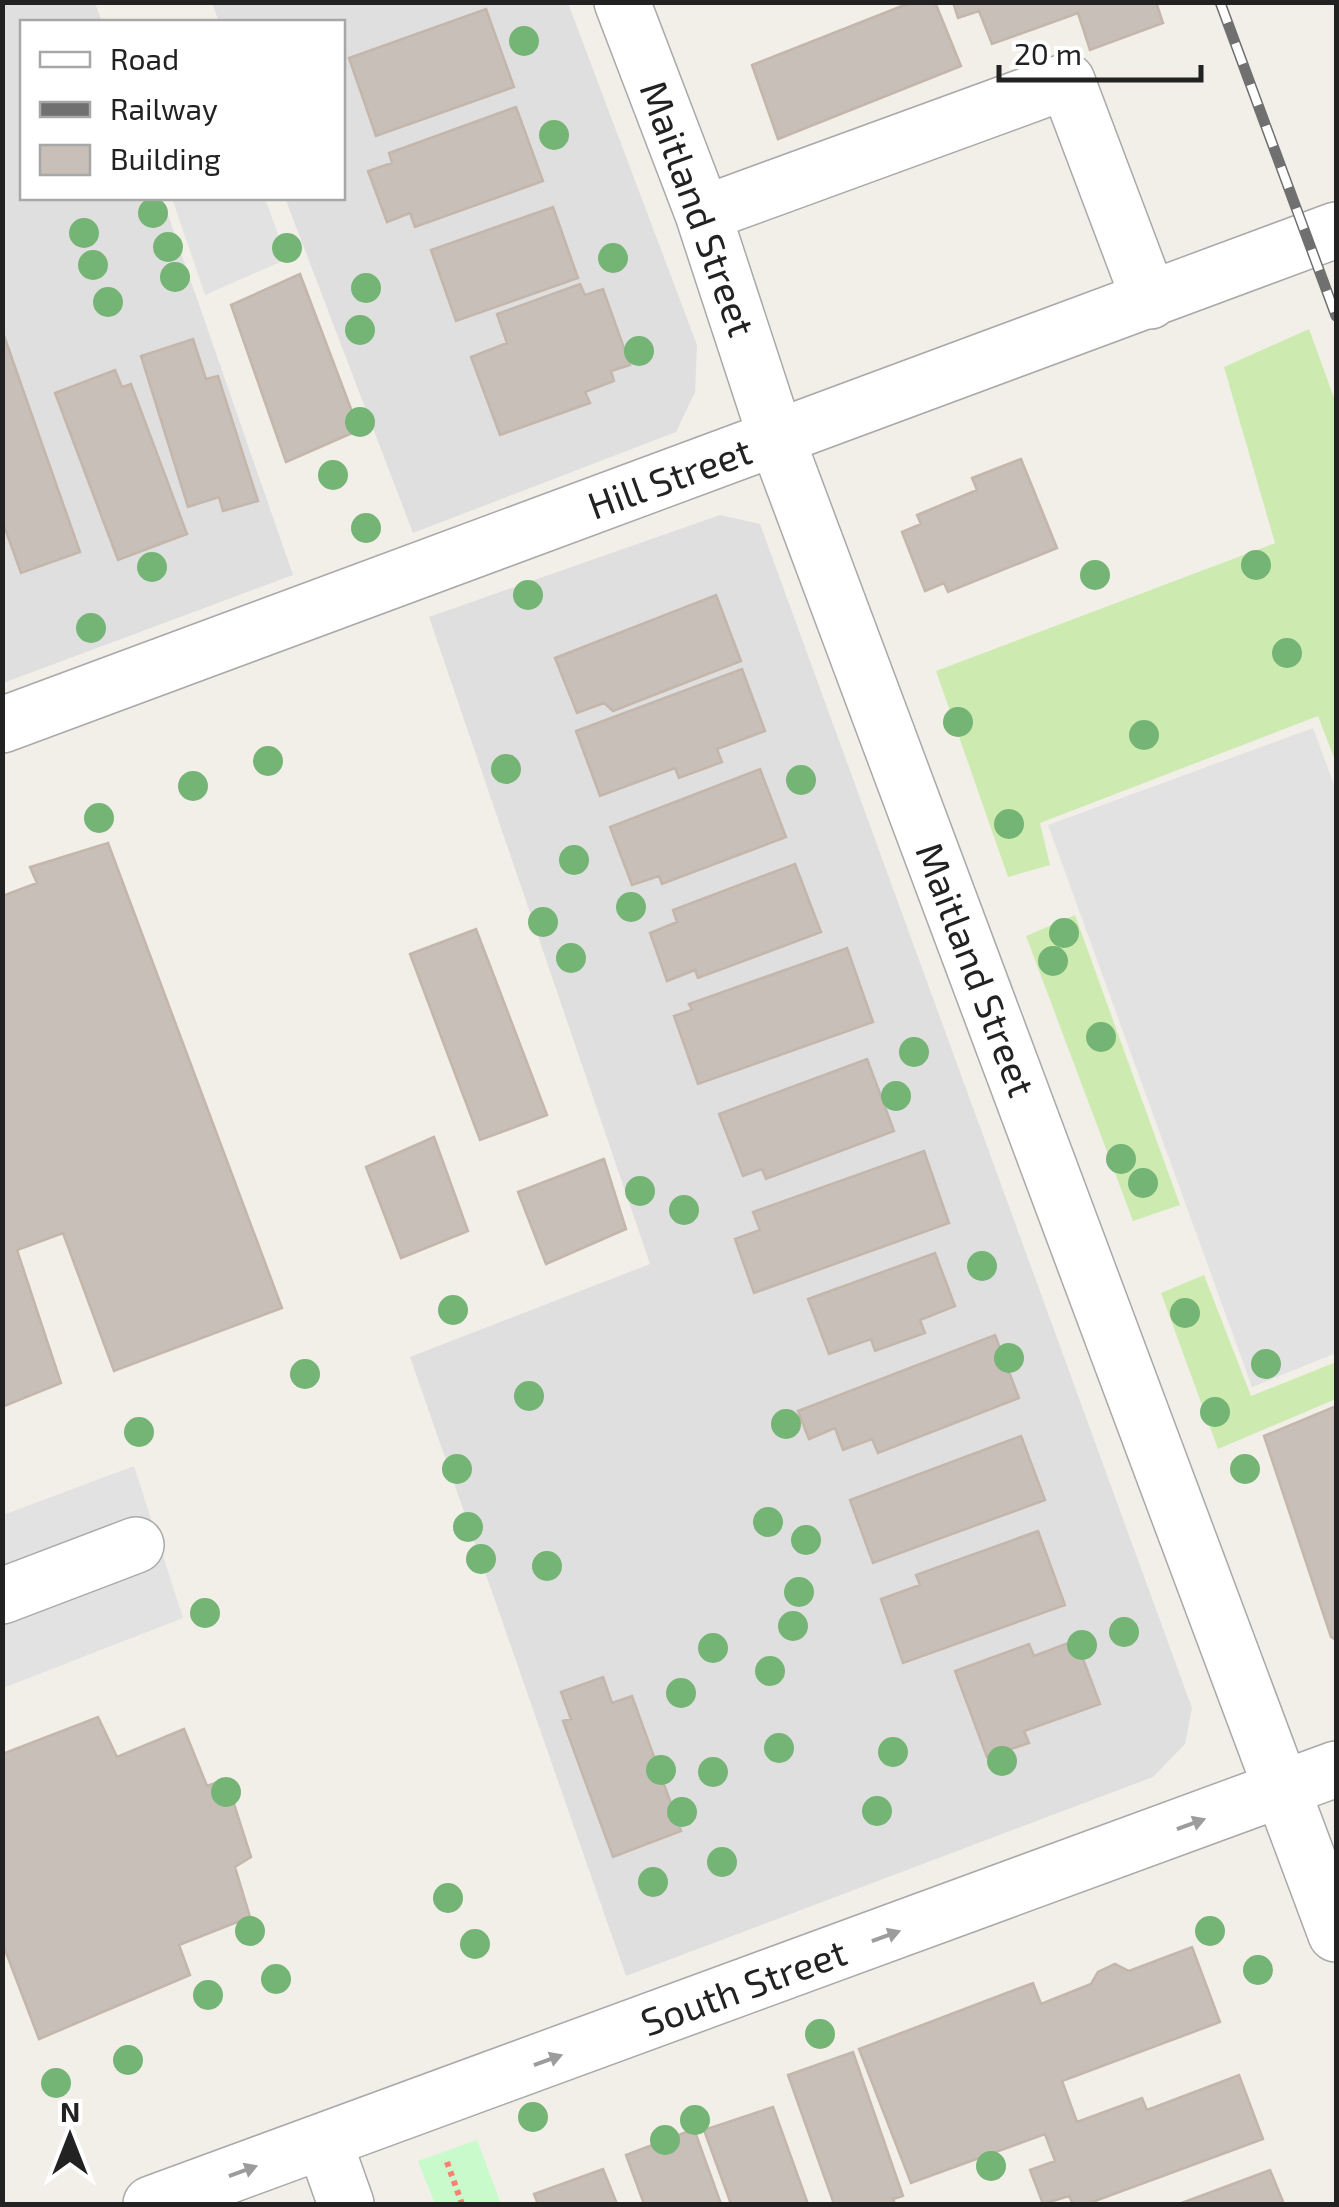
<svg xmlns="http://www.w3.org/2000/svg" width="1339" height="2207" viewBox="0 0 1339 2207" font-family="'Exo 2',sans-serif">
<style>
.residential{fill:#e0dfdf}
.grass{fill:#cdebb0}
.park{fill:#c8facc}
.parking{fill:#e2e2e2}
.building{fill:#c7bfb8;stroke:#c4b6ab;stroke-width:2.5}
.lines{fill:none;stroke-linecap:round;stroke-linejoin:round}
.minor-casing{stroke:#a9a9a9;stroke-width:58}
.path{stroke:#fa8072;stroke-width:6;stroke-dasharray:5 5;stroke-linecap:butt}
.minor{stroke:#fff;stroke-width:55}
.rail-casing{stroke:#707070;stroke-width:11}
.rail{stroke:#fff;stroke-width:8;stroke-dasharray:22;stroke-linecap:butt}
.tree{fill:#74b475}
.oneway{fill:#9c9c9c}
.labels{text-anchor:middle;stroke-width:10;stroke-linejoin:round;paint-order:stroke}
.street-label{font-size:38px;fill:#222;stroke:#fff}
</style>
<rect width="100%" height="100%" fill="#f2efe9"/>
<path class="residential" d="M3,3H95L102,22H22V198H162L293,575L3,683Z
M212,3H568L697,345L695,392L676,432L413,533L285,198H342V22H219Z
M720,515L760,524L1192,1708L1185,1744L1153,1777L626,1976L410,1357L650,1264L429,617Z"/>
<path class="grass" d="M1309,329L1336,403V763L1318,716L1040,823L1050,865L1008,877L936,671L1275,543L1224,367Z
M1075,915L1180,1205L1133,1221L1026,936Z
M1204,1275L1251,1396L1336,1362V1399L1218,1449L1161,1293Z"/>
<path class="park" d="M477,2140L501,2204H435L418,2161Z"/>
<path class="parking" d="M172,198H265L287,259L205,295Z
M1313,728L1336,790V1353L1252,1387L1048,825Z
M134,1466L183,1618L3,1688V1515Z"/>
<path class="building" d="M912,2H935L961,66L778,139L752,65Z
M953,2H1156L1163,23L1090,50L1078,13L992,44L979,11L958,18Z
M486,9L514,87L376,136L349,58Z
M516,107L543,181L415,227L410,213L387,222L368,171L392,163L389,153Z
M553,207L578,278L456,321L431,250Z
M300,274L359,430L286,462L231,305Z
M580,284L585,295L603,289L630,365L611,371L614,381L585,392L590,403L500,435L471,357L507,343L497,314Z
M2,330L80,552L21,573L2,520Z
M193,339L206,379L218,376L258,501L223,511L219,497L188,507L141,356Z
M115,370L122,387L131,384L187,534L118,560L55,393Z
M1021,459L1057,548L948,592L944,583L925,591L902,532L921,524L917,515L977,490L972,478Z
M716,595L741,661L613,711L604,703L577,713L555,658Z
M742,669L765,731L717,749L722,762L679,778L675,768L600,796L576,731Z
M760,769L786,837L662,884L659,876L632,885L610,827Z
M108,843L282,1308L114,1371L63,1233L17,1250L61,1383L2,1407V896L37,883L30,867Z
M795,864L821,932L698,978L695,970L667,981L650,933L677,922L673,910Z
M476,929L547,1115L480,1140L410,954Z
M847,948L873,1022L698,1084L674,1016L692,1010L689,1004Z
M867,1059L894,1131L766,1179L762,1169L743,1176L719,1114Z
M434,1137L468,1231L401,1258L366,1167Z
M924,1151L949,1223L754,1293L735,1239L760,1230L753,1212Z
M604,1159L626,1229L546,1264L518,1192Z
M935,1253L955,1306L920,1320L925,1333L875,1351L871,1339L829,1354L808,1299Z
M995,1335L1019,1398L878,1453L872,1439L843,1450L835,1428L809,1439L798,1411Z
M1336,1406V1640L1331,1637L1264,1436Z
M1021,1436L1045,1500L873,1563L850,1500Z
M1038,1531L1065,1605L903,1663L881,1599L920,1585L916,1575Z
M1076,1640L1100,1704L1024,1731L1029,1743L987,1757L955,1671L1029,1644L1034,1656Z
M603,1677L612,1703L632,1696L681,1831L613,1857L563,1721L571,1719L561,1692Z
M98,1717L117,1757L184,1729L207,1786L226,1779L251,1857L235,1867L250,1917L179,1945L190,1975L39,2039L2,1942V1754Z
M1192,1947L1220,2022L1062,2081L1077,2122L1142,2098L1147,2110L1239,2075L1263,2139L1087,2204H1073L1069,2196L1043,2204L1030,2170L1055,2161L1045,2134L911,2183L859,2049L1033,1983L1041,2004L1091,1984L1098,1972L1115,1964L1129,1971Z
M853,2052L903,2196L893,2199L895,2204H834L788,2075Z
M773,2107L808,2204H731L704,2130Z
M694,2129L721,2204H644L626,2155Z
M603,2169L617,2204H538L534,2194Z
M1270,2170L1284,2204H1179Z"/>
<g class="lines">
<defs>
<path id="minor" d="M622,2L703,214L777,440L1336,1934
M703,214L1067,81L1150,301
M2,725L1336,230
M2,1596L136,1545
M324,2142L346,2204
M151,2204L1336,1769"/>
</defs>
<use href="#minor" class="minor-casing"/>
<path class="path" d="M447,2162L462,2204"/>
<use href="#minor" class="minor"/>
<defs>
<path id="rail" d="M1220,2L1336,316"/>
</defs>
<use href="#rail" class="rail-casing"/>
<use href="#rail" class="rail"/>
</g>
<g class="tree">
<circle cx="524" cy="41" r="15"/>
<circle cx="554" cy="135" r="15"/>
<circle cx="153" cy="213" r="15"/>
<circle cx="84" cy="233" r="15"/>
<circle cx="168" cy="247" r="15"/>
<circle cx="287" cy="248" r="15"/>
<circle cx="613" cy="258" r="15"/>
<circle cx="93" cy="265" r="15"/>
<circle cx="175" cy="277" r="15"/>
<circle cx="366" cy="288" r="15"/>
<circle cx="108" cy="302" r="15"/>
<circle cx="360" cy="330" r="15"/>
<circle cx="639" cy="351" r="15"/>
<circle cx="360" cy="422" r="15"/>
<circle cx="333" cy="475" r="15"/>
<circle cx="366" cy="528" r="15"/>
<circle cx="1256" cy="565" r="15"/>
<circle cx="152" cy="567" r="15"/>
<circle cx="1095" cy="575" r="15"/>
<circle cx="528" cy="595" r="15"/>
<circle cx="91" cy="628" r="15"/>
<circle cx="1287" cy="653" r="15"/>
<circle cx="958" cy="722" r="15"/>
<circle cx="1144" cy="735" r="15"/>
<circle cx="268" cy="761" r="15"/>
<circle cx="506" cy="769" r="15"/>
<circle cx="801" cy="780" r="15"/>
<circle cx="193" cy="786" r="15"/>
<circle cx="99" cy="818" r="15"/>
<circle cx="1009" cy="824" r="15"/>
<circle cx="574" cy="860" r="15"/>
<circle cx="631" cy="907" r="15"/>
<circle cx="543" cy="922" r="15"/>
<circle cx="1064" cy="933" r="15"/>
<circle cx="571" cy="958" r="15"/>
<circle cx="1053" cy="961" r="15"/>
<circle cx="1101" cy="1037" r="15"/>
<circle cx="914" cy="1052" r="15"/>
<circle cx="896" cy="1096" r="15"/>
<circle cx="1121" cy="1159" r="15"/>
<circle cx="1143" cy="1183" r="15"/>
<circle cx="640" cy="1191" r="15"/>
<circle cx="684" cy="1210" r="15"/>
<circle cx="982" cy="1266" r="15"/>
<circle cx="453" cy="1310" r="15"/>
<circle cx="1185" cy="1313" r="15"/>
<circle cx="1009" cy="1358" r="15"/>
<circle cx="1266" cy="1364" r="15"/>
<circle cx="305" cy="1374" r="15"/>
<circle cx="529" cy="1396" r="15"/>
<circle cx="1215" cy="1412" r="15"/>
<circle cx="786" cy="1424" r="15"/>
<circle cx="139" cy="1432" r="15"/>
<circle cx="457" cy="1469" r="15"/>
<circle cx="1245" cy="1469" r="15"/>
<circle cx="768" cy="1522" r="15"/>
<circle cx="468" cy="1527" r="15"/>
<circle cx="806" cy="1540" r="15"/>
<circle cx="481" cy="1559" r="15"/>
<circle cx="547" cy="1566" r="15"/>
<circle cx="799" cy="1592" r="15"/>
<circle cx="205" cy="1613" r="15"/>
<circle cx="793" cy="1626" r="15"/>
<circle cx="1124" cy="1632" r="15"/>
<circle cx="1082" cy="1645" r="15"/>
<circle cx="713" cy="1648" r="15"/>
<circle cx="770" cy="1671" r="15"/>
<circle cx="681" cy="1693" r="15"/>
<circle cx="779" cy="1748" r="15"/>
<circle cx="893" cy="1752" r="15"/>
<circle cx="1002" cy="1761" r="15"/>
<circle cx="661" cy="1770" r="15"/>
<circle cx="713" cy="1772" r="15"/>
<circle cx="226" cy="1792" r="15"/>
<circle cx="877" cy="1811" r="15"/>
<circle cx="682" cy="1812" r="15"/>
<circle cx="722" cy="1862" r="15"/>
<circle cx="653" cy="1882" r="15"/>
<circle cx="448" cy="1898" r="15"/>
<circle cx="250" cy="1931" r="15"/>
<circle cx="1210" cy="1931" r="15"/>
<circle cx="475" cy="1944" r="15"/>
<circle cx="1258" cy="1970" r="15"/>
<circle cx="276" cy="1979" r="15"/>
<circle cx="208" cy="1995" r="15"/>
<circle cx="820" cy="2034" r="15"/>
<circle cx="128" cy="2060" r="15"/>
<circle cx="56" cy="2083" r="15"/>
<circle cx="533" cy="2117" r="15"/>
<circle cx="695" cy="2120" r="15"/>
<circle cx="665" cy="2140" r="15"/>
<circle cx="991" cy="2166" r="15"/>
</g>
<defs><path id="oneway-solid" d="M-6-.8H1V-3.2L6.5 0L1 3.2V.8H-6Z" transform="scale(2.5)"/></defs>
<g class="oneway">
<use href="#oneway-solid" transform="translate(1191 1824) rotate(-20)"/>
<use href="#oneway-solid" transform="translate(886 1936) rotate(-20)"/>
<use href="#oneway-solid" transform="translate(548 2060) rotate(-20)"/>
<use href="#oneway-solid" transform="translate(243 2171) rotate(-20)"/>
</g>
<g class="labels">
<g class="street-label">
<text transform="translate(697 209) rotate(70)" y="13">Maitland Street</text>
<text transform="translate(670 479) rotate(-20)" y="13">Hill Street</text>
<text transform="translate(975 970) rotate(69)" y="13">Maitland Street</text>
<text transform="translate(744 1988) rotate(-20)" y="13">South Street</text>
</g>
</g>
<rect width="1339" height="2207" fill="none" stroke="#222222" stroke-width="10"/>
<rect x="20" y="20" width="325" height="180" fill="#ffffff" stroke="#a7a7a7" stroke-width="2.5"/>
<rect x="40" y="52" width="50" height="15" fill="#ffffff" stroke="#a7a7a7" stroke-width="2.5"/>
<text x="110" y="70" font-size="30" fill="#222222">Road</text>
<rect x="40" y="102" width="50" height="15" fill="#707070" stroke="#a7a7a7" stroke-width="2.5"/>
<text x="110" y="120" font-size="30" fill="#222222">Railway</text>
<rect x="40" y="145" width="50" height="30" fill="#c7bfb8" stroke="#a7a7a7" stroke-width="2.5"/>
<text x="110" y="170" font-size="30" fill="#222222">Building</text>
<g transform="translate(70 2137)" stroke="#ffffff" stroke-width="8" paint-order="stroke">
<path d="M0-8L18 38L0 25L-18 38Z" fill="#222222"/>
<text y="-15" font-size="28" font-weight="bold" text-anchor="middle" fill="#222222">N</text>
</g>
<path d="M999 65v15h202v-15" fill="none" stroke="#222222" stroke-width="5"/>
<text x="1014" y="65" font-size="30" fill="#222222" stroke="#ffffff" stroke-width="8" paint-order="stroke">20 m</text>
</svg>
